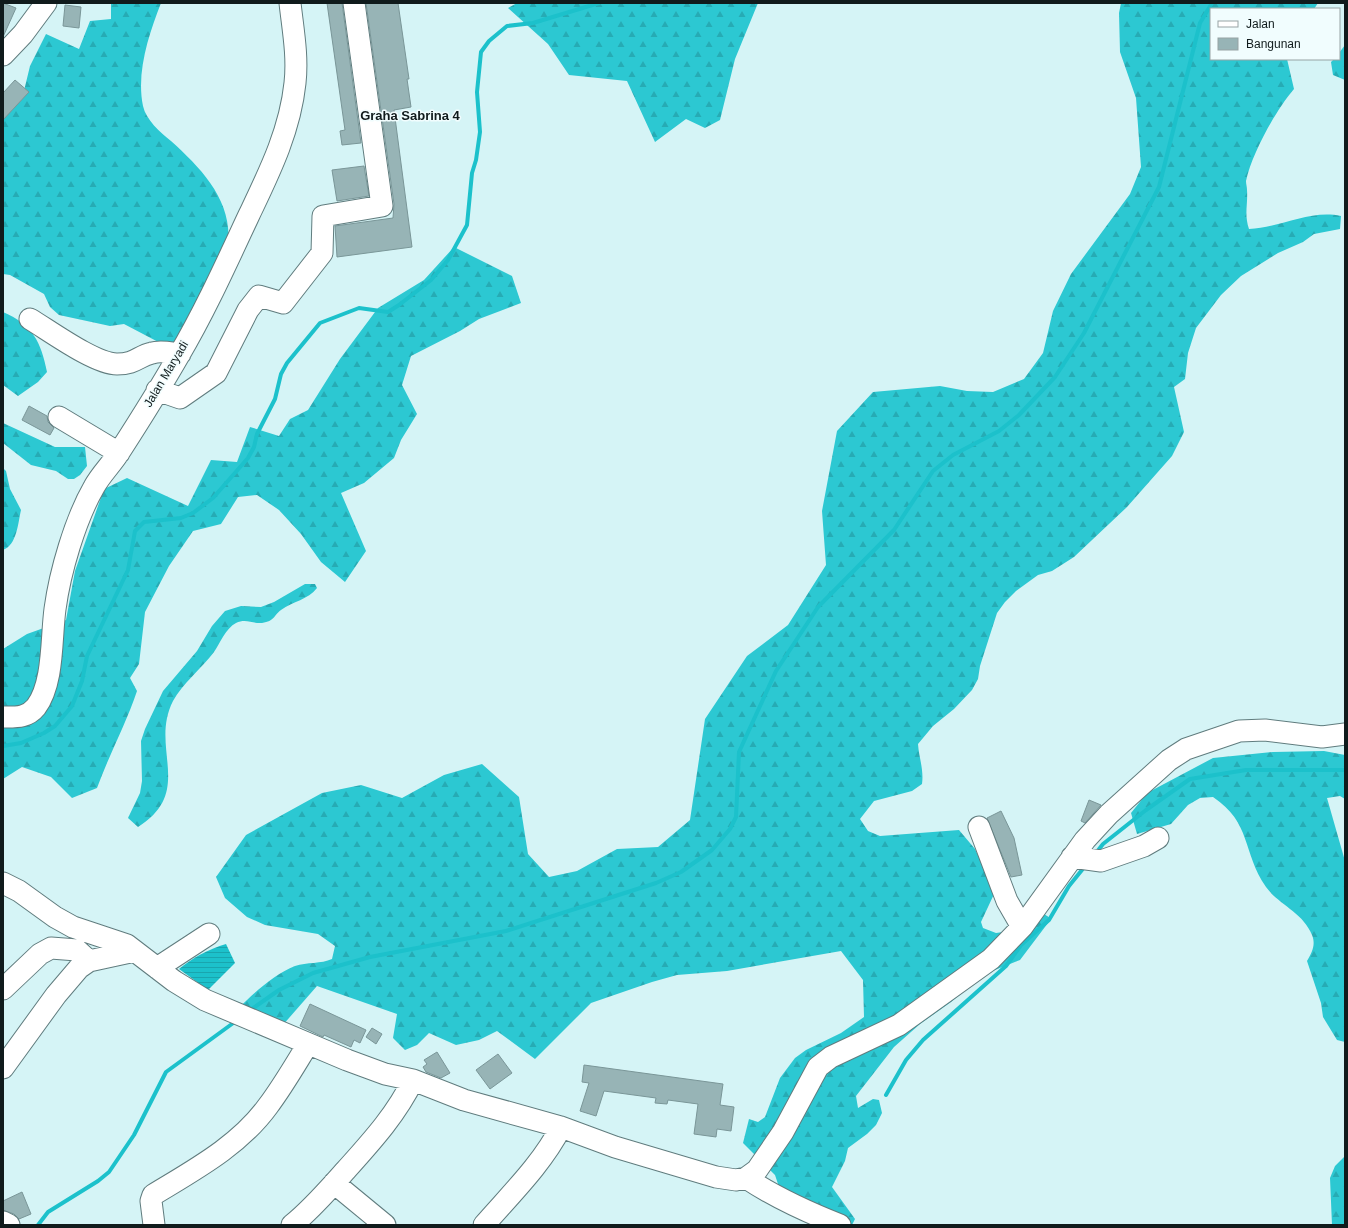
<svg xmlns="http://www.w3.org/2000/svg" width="1348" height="1228" viewBox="0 0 1348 1228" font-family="Arial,sans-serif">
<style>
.forest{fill:url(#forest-firs)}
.water{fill:url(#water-rules)}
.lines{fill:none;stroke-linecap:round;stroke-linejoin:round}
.stream{stroke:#1cc1cb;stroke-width:4}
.building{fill:#97b4b6;stroke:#7a9698}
.minor-casing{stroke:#607c7e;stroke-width:23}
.minor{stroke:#fff;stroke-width:21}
.labels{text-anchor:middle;stroke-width:3;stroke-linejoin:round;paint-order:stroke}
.street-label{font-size:12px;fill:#101b1c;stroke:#f1fdfe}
.neighbourhood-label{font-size:13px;font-weight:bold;fill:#101b1c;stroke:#f1fdfe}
</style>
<defs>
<pattern id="forest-firs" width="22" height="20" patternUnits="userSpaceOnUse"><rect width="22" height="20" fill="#2cc8d2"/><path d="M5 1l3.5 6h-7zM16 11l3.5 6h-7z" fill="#26abb4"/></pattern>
<pattern id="water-rules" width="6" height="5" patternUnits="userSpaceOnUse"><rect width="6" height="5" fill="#1cc1cb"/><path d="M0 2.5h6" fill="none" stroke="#19a5ae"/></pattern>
</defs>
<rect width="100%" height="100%" fill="#d5f4f6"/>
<path class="forest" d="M111,3H161C149,34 136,72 143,106C146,120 160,132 171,141C203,170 236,204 227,251C225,259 218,268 214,275C202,297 189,319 177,341L164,345L124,324L110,326L59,315L50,307L44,294L10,275L3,274V115L22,99L30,66L46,34L79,49L90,21L111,19Z
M517,3H758L735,59L720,120L705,128L686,119L655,142L627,81L569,75L548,44L508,8Z
M1121,3H1318L1314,9H1211V59H1287L1294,89C1276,110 1252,153 1246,181C1246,184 1247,187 1247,190C1248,205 1244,214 1249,229C1280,228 1310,209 1341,216L1340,229L1314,234L1303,242L1278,253L1241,276L1221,295L1196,328L1188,353L1185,379L1174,387L1184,432L1172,456L1127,507L1074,557L1052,571L1038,575L1016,591L1005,602L997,613L980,666L978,679L972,690L954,709L933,726L918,744C919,758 924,770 922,784L912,791L874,801L860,819L868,831L880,836L959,830L975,849L995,892L981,922L983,928L996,933L1003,932L1043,913L1051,919L1020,960L985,974L951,1002L920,1024L894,1047L856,1096L858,1108L873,1099L879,1100L882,1113L876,1125L867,1134L848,1148L845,1161L832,1187L855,1219L852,1225H815L782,1196L775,1175L743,1143L749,1119L758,1122L765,1117L780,1078L795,1058L806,1050L841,1033L864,1017L863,980L841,951L727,971L677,975L652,982L591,1003L535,1059L497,1031L479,1040L456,1045L429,1033L417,1045L405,1050L393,1038L397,1014L317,986L282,1026L238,1009C253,993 275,974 295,966C307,962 321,964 332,959L335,946L318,934L265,925L247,917L225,898L216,877L246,835L322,793L361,785L402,798L444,775L482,764L519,797L528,854L549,877L577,871L617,849L658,847L690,820L705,719L747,656L788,625L826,565L822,511L837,431L873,392L940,386L967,391L993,392L1024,379L1043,353L1053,311L1071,274L1130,194L1141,167L1136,98L1120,52L1119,13Z
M1345,45V80L1333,75L1331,62L1334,59H1339V53Z
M454,247L512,276L521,303L479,319L460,331L411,356L402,385L417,414L401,440L394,458L364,483L341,493L366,551L345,582L321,562L301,534L279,510L257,495L238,497L221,524L193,531L169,566L145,612L139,664L130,678L137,691C126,724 109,755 97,788L72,798L51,777L22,767L3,779V649L27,634L66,620L75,571L104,489L127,478L188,506L211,460L237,462L250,427L279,436L290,419L308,410L340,359L378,308L424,280Z
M3,312C33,325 41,342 47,372L38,382L18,396L3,385Z
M3,423L55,447H85L87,466L80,475L74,479H68L56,471L31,465L3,443Z
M3,468L6,471L10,489L21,510C18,523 17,545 3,550Z
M305,584H315L317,588C308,600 293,601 281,610C273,616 275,621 262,623C253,624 246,618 236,623C226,628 220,643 214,652C202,668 182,684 173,701C149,748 195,791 138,827L128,818L140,793L142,781L141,741L145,729L163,691L197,651L212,626L225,611L241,606L261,607L274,602Z
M1324,751L1345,755V799L1340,796L1327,798L1345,861V1042L1337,1040L1323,1017L1321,1003L1307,961C1312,952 1316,945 1312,935C1303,912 1279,905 1266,887C1242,852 1252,823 1213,797L1200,798L1188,805L1171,824L1137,834L1131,813L1147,793L1213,758L1273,752Z
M1345,1156V1225H1332L1330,1178L1335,1166Z"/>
<path class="water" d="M226,944L235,963L208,990L179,969C192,958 209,949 226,944Z"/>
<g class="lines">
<path class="stream" d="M3,746L21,743L44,733L55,726L72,706L82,681L87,656L128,570L135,531L144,522L181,518L193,513L213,498L248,458L254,447L257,434L275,399L281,374L287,363L320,323L359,308L388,312L399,305L431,280L448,260L467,225L472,173L476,160L480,132L477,92L481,52L489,41L507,26L533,23L599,3
M1096,853L1103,844L1146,810L1190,779L1246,770H1345
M249,1011L279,990L313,973L370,957L506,931L656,883L681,872L712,850L730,829L736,817L739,752L776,671L818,607L894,530L933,471L953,455L999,431L1019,415L1055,377L1084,333L1159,187L1200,23L1212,3
M886,1095L906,1060L923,1040L1006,966L1021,945L1049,920L1069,886L1086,865
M38,1225L48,1212L98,1181L109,1172L134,1135L166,1072L236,1021"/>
</g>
<path class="building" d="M3,3L16,8L3,37Z
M327,3H342L361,143L342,145L340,131L345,130Z
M366,3H398L409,79H407L411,107L394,110L412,247L337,257L335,226L393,218L394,204Z
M65,5L81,7L79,28L63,26Z
M15,80L29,92L3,120V93Z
M364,166L369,196L337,201L332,170Z
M29,406L47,416L48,422L54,428L50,435L22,420Z
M1089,800L1101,805L1085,823L1081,821Z
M1001,811L1014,838L1022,875L1011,877L987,818Z
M310,1004L366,1030L360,1043L354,1040L351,1047L324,1035L323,1037L300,1026Z
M372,1028L382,1034L376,1044L366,1037Z
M437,1052L450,1073L441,1078L426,1072L423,1067L427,1064L424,1060Z
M498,1054L512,1073L490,1089L476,1070Z
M584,1065L723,1084L720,1105L734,1107L731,1131L717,1129L716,1137L694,1134L698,1104L668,1100L667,1104L655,1103L656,1098L604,1091L596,1116L580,1111L589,1083L582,1082Z
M22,1192L31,1214L19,1219L14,1214L3,1210V1201Z"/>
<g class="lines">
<defs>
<path id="minor" d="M3,55L23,34L46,3
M30,319C50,331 95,364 117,364C136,364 138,356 152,353C161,350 171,353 180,354
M157,390L180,398L216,373L248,310L259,296L283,303L322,253L323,216L382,206L354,3
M59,417L119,453
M3,717C16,717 27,718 36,707C54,683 51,638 55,609C60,572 75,520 94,487C101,474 112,464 120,451C140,420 160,388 179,355C205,311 227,262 249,215C269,173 290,131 295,83C298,56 293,30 290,3
M979,827L1007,901L1022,927
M1072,857L1101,861L1144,846L1158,838
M3,883L19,891L55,917L73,927L127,945L174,981L205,1000L347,1060L385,1074L413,1080L464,1100L561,1127L615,1147L716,1177L736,1180L746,1178L757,1170L783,1132L818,1067L831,1057L899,1025L991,959L1022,927L1085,840L1109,814L1169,760L1186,749L1239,731L1265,730L1322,737L1345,734
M157,968L209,934
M3,989L40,954L51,948L77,950L89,961
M3,1068L56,995L79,968L89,961L135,951
M746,1178C776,1198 807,1212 840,1225
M334,1183L385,1225
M3,1222L9,1225
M154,1225L151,1201L153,1195C194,1170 239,1146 268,1106C283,1086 295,1065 308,1044
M292,1225C312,1209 328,1190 346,1170C371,1142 396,1115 413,1080
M484,1225C511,1194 542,1164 561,1127"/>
</defs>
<use href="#minor" class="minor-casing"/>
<use href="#minor" class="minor"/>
</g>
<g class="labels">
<g class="street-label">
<text transform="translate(166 374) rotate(-59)" y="4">Jalan Maryadi</text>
</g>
<g class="neighbourhood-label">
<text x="410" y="120">Graha Sabrina 4</text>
</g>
</g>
<rect width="1348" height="1228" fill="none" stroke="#101b1c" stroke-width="8"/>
<rect x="1210" y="8" width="130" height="52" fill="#f1fdfe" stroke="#97a3a4"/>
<rect x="1218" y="21" width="20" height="6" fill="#ffffff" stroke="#97a3a4"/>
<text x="1246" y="28" font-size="12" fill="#101b1c">Jalan</text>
<rect x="1218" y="38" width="20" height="12" fill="#97b4b6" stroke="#97a3a4"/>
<text x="1246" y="48" font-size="12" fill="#101b1c">Bangunan</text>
</svg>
